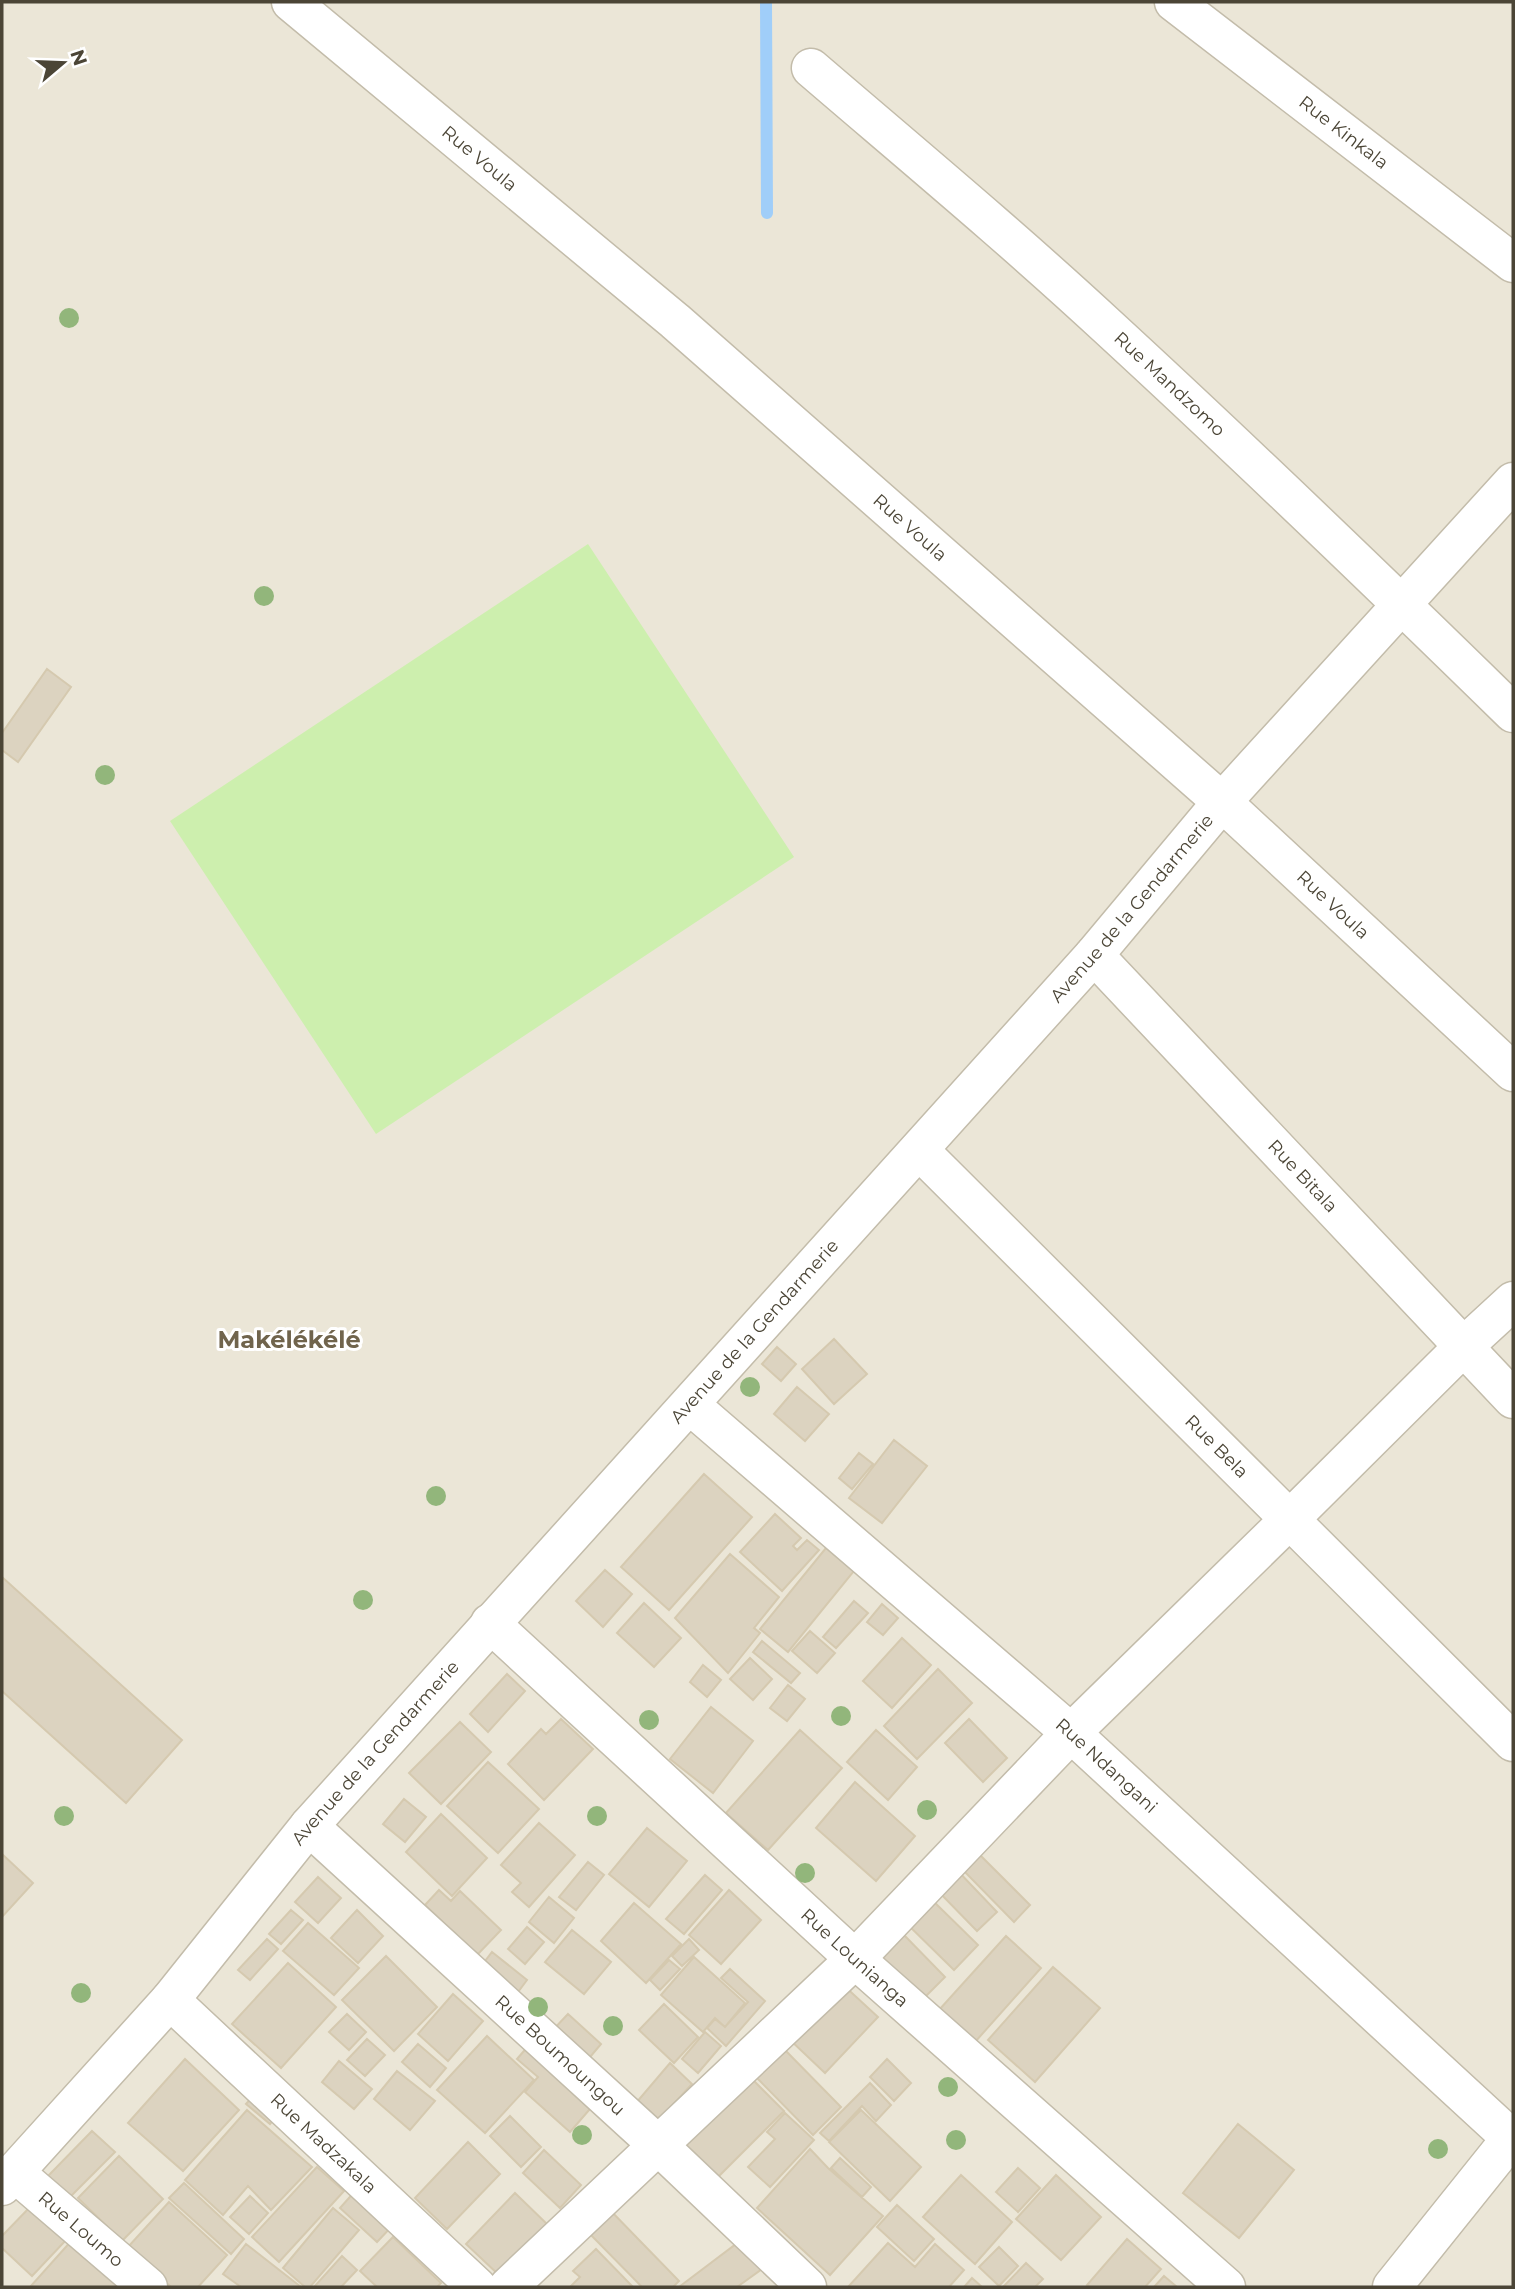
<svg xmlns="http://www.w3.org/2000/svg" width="1515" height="2289" viewBox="0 0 1515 2289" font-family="Montserrat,sans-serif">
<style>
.residential{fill:#ebe6d7}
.green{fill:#cdefae}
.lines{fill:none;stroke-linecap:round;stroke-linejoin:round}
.stream{stroke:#a0cef9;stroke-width:12}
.building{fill:#dcd3c0;stroke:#d5c9af;stroke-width:2}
.minor-casing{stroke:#c3bcaa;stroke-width:41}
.minor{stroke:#fff;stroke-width:38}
.tree{fill:#92b67b}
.labels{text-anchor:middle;stroke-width:6;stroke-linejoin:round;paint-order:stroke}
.street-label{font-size:18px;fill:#4b4536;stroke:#fff}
.district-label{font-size:24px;font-weight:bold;fill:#70644c;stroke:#fff}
</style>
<rect width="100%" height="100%" fill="#f6f3e9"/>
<path class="residential" d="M2,2H1513V2287H2Z"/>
<path class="green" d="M588,544L794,857L376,1134L170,821Z"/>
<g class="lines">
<path class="stream" d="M766,2L767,213"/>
</g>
<path class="building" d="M47,669L71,687L18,762L2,750V733Z
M834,1339L867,1374L834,1404L802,1369Z
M777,1347L796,1364L781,1381L762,1364Z
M797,1387L829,1414L805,1441L774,1414Z
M894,1440L927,1466L882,1523L849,1498Z
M859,1453L873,1464L852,1489L839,1478Z
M704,1474L752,1517L669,1610L621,1567Z
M775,1514L801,1538L793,1546L797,1550L807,1540L819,1550L782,1591L740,1552Z
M826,1548L854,1571L788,1652L760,1629Z
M730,1554L779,1597L754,1628L760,1633L728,1673L675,1618Z
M605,1570L632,1594L603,1627L576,1601Z
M2,1577L182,1740L126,1803L2,1691Z
M854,1601L868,1613L836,1648L823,1637Z
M644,1603L681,1638L654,1667L617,1633Z
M882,1604L898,1618L883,1635L867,1622Z
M810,1631L835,1653L817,1673L792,1651Z
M902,1638L931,1665L892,1708L863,1681Z
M762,1641L800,1673L791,1683L753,1652Z
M750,1658L772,1679L753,1700L730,1679Z
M703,1665L721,1680L707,1697L690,1682Z
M938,1669L972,1703L917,1759L884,1726Z
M507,1674L525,1691L488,1732L470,1714Z
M788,1685L805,1699L787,1721L770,1708Z
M711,1707L753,1741L713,1793L670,1759Z
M561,1719L593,1749L544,1800L508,1764L541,1729L546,1734Z
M969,1719L1007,1758L983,1782L945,1743Z
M460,1722L491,1752L441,1804L409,1773Z
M800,1730L842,1768L768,1850L726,1813Z
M876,1730L917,1767L888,1800L847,1762Z
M488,1762L539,1809L498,1853L447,1806Z
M855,1782L915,1836L876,1881L816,1828Z
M404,1799L426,1817L405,1842L383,1824Z
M441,1814L487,1858L452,1896L406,1852Z
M539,1823L575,1855L529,1907L512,1892L521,1883L501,1865Z
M647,1828L687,1861L649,1907L609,1874Z
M978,1853L1030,1905L1014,1922L962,1869Z
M2,1854L33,1883L2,1917Z
M588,1862L604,1875L576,1910L559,1897Z
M955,1868L997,1912L977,1931L935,1888Z
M705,1875L722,1890L684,1934L666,1919Z
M318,1877L341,1898L318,1923L295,1902Z
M439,1890L451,1901L460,1891L501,1930L477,1955L425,1905Z
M729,1890L761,1920L721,1964L689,1935Z
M927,1895L978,1945L954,1970L903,1920Z
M549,1897L574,1918L554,1943L529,1922Z
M634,1903L681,1944L646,1983L601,1941Z
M291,1910L303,1920L281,1944L269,1934Z
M357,1910L383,1936L358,1963L331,1938Z
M308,1923L359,1968L334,1995L283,1951Z
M527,1927L544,1942L525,1964L508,1949Z
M572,1930L611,1962L584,1994L545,1962Z
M904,1935L945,1977L922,2000L881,1958Z
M1006,1936L1041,1968L975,2042L939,2010Z
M267,1939L278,1949L250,1980L238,1970Z
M689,1939L699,1950L682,1966L672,1956Z
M492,1952L527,1980L515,1996L479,1969Z
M386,1956L437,2007L394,2051L342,2000Z
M694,1957L745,2003L725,2027L715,2018L703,2032L661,1995Z
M669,1960L680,1969L660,1990L650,1980Z
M288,1963L336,2007L281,2068L232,2024Z
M1053,1967L1100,2008L1035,2082L988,2040Z
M730,1969L765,2001L726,2046L707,2028L715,2019L725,2027L748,2002L721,1978Z
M840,1982L878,2017L825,2073L788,2038Z
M453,1994L483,2021L448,2061L418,2034Z
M664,2004L698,2037L674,2063L639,2030Z
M347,2014L366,2032L349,2050L329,2032Z
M568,2014L601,2044L585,2063L551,2032Z
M705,2032L721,2046L698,2073L682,2059Z
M487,2036L534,2080L485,2133L437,2090Z
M367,2039L385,2055L365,2076L347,2060Z
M418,2044L446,2068L430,2087L402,2062Z
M530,2044L596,2102L570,2132L525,2092L538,2077L517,2059Z
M785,2050L841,2107L813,2135L757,2078Z
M185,2059L239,2110L183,2171L128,2123Z
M887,2059L911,2083L894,2101L870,2077Z
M339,2061L372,2089L354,2109L322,2082Z
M670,2063L692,2084L657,2122L636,2103Z
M397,2071L435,2101L410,2130L374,2099Z
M746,2073L784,2111L715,2180L677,2142Z
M870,2083L891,2105L876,2121L862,2106L829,2141L820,2133Z
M256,2093L279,2113L270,2124L246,2104Z
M247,2110L312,2167L271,2210L248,2186L223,2215L185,2180Z
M861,2110L921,2167L890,2201L829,2142Z
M785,2113L814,2140L770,2187L748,2167L775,2139L767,2132Z
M510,2116L541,2147L521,2167L490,2136Z
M1238,2124L1294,2170L1239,2238L1183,2193Z
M92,2131L115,2152L70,2197L48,2176Z
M468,2142L500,2174L447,2229L415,2198Z
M810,2149L828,2168L883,2216L830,2275L757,2208Z
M544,2150L581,2185L560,2208L523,2173Z
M119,2156L163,2199L122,2241L78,2198Z
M840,2158L871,2187L862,2197L831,2168Z
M317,2167L344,2191L279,2262L252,2237Z
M1018,2168L1040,2188L1018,2212L996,2192Z
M961,2175L1012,2222L975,2264L923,2217Z
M1056,2175L1101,2217L1061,2260L1016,2219Z
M184,2183L244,2239L231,2254L169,2198Z
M357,2189L394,2224L377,2242L340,2208Z
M515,2193L548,2225L499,2275L466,2244Z
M250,2196L268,2213L249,2234L230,2217Z
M169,2202L227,2255L198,2287H171L128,2247Z
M32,2205L67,2239L32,2276L2,2248V2236Z
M897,2205L934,2239L914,2261L877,2227Z
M333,2208L359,2230L310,2287H305L283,2268Z
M608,2208L679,2281L673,2287H642L586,2230Z
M393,2237L441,2283L437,2287H377L360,2271Z
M73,2239L121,2283L117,2287H30Z
M1127,2239L1161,2269L1145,2287H1090L1087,2285Z
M740,2241L762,2269L737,2287H679Z
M888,2243L915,2267L935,2244L964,2270L949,2287H848Z
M246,2244L301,2287H241L223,2274Z
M999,2247L1018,2266L999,2286L979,2267Z
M596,2249L633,2287H570L580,2277L573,2271Z
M342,2256L357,2270L341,2287H314Z
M1026,2263L1043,2279L1035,2287H1003Z
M1164,2276L1177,2287H1154Z
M972,2278L982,2287H964Z"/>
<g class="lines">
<defs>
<g id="minor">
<path id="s1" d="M291,2L675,321L1222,802L1513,1072"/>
<path id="s2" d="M1174,2L1513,263"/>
<path id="s3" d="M811,68C910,153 1011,237 1107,326C1244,452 1379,582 1513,713"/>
<path id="s4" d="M1094,955L1513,1399"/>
<path id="s5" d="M919,1150L1513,1742"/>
<path id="s6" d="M690,1405L1071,1733L1513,2140"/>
<path id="s7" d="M490,1623L855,1959L1226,2287"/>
<path id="s8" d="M309,1826L659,2146L807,2287"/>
<path id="s9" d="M170,2000L477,2287"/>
<path id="s10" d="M14,2172L148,2287"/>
<path id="s11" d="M2,2186L170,2000L309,1826L1094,955L1222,802L1513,482"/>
<path d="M508,2287L855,1959L1071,1733L1290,1519L1463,1347L1513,1301"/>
<path d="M1392,2287L1513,2136"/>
</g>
</defs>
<use href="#minor" class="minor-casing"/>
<use href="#minor" class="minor"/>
</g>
<g class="tree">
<circle cx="69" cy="318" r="10"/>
<circle cx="264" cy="596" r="10"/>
<circle cx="105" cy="775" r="10"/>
<circle cx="750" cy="1387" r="10"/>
<circle cx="436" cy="1496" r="10"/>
<circle cx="363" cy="1600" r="10"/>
<circle cx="841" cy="1716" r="10"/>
<circle cx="649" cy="1720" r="10"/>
<circle cx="927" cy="1810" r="10"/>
<circle cx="64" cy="1816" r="10"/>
<circle cx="597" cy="1816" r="10"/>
<circle cx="805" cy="1873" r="10"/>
<circle cx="81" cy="1993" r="10"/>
<circle cx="538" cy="2007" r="10"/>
<circle cx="613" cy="2026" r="10"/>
<circle cx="948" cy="2087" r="10"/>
<circle cx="582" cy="2135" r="10"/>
<circle cx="956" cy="2140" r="10"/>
<circle cx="1438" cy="2149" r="10"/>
</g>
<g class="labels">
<g class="street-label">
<text dy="6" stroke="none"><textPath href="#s2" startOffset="214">Rue Kinkala</textPath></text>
<text dy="6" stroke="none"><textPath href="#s1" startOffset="245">Rue Voula</textPath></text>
<text dy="6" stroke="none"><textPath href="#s3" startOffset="478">Rue Mandzomo</textPath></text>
<text dy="6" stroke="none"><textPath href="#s1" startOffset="812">Rue Voula</textPath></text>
<text dy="6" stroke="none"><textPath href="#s1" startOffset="1379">Rue Voula</textPath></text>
<text dy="6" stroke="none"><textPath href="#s11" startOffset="1706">Avenue de la Gendarmerie</textPath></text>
<text dy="6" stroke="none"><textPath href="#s4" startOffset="304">Rue Bitala</textPath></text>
<text dy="6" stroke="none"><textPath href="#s11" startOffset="1139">Avenue de la Gendarmerie</textPath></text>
<text dy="6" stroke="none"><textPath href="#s5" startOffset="420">Rue Bela</textPath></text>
<text dy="6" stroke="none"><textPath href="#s11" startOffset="572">Avenue de la Gendarmerie</textPath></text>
<text dy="6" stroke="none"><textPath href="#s6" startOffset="551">Rue Ndangani</textPath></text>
<text dy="6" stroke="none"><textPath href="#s7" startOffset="495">Rue Lounianga</textPath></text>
<text dy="6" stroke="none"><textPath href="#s8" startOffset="340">Rue Boumoungou</textPath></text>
<text dy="6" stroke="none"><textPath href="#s9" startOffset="210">Rue Madzakala</textPath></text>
<text dy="6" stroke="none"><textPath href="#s10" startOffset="88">Rue Loumo</textPath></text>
</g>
<g class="district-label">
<text x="289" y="1348">Makélékélé</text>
</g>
</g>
<rect width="1515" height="2289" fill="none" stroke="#4b4536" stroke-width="7"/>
<g transform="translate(63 63) rotate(71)" stroke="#ffffff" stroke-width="5" paint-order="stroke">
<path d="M0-5L12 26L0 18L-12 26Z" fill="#4b4536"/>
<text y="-10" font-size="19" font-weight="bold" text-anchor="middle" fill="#4b4536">N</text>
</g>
</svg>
